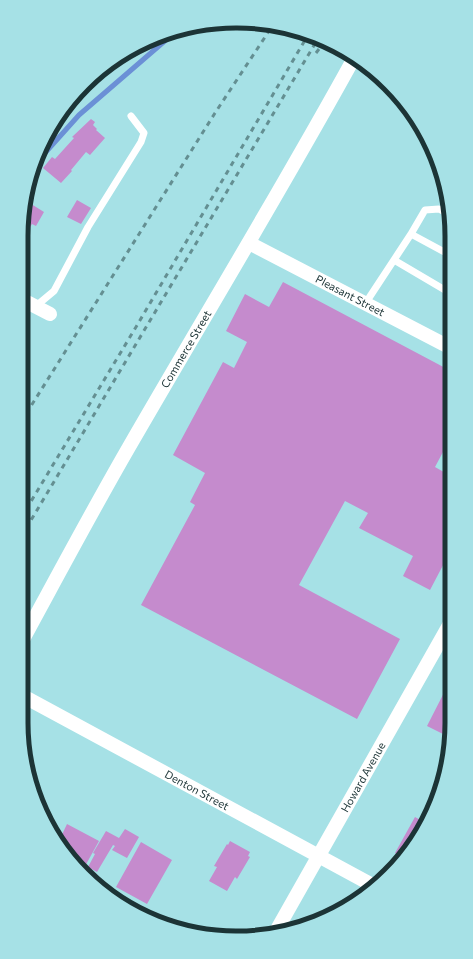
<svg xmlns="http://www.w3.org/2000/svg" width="473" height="959" viewBox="0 0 473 959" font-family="Commissioner,sans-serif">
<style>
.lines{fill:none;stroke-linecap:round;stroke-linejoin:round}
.stream{stroke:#6b90d6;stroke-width:5}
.building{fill:#c58bcd}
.lane{stroke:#fff;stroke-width:7}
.street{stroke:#fff;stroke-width:14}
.rail{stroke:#648f92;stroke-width:3;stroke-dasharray:5 5;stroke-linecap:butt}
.labels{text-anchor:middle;stroke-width:3;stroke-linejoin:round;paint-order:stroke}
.street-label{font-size:11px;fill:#1c3436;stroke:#a6e1e6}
.rim{fill:none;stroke:#1c3436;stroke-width:5}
</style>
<rect width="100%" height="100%" fill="#a6e1e6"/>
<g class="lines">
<path class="stream" d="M36,163L79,115L174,33"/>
</g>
<path class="building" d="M91,119L95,122L93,125L97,129L96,130L105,138L90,155L86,152L71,170L72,171L61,183L43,168L52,157L55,159L74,138L72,137Z
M77,200L91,208L81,224L67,217Z
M28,202L44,212L36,226L32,224L24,237L21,235Z
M283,282L451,371V437L435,467L449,475L451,472V550L430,590L403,576L413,556L359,528L368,513L345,501L299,585L400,639L357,719L141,605L195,505L190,502L205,473L173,455L223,362L234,368L247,342L226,331L245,294L269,307Z
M452,677V723L447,736L427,726Z
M415,817L424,822L401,857L395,853Z
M67,824L99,841L84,868L66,854L59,841Z
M125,829L139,837L127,858L112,850L115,846L113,845L97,872L88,867L95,854L93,853L106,831L119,838Z
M230,841L250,852L248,856L250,857L237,879L235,877L227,891L209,881L217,867L214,866L227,844L228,845Z
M141,842L172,860L147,904L116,887Z
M331,911L335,913L327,917Z
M171,918L185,926L182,929L167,924Z"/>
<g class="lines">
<path class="lane" d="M411,234L450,255
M394,260L450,293
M365,304L411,234L425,210L439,209L450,215
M36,306L54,291L88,227L141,142L144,133L131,116"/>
<g class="street">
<path id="s1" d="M249,243L451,348"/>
<path d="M21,299L50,314"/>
<path id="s2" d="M21,643C57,577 92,511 129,447C204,317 282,189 354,58"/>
<path id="s3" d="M21,695L374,886"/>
<path id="s4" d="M275,933L452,620"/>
</g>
<path class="rail" d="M316,53L325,41
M21,422L215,113L271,28
M21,518L136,327L308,35
M21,537L319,37"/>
</g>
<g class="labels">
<g class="street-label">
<text dy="4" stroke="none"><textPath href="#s1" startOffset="114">Pleasant Street</textPath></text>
<text dy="4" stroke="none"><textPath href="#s2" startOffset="337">Commerce Street</textPath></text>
<text dy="4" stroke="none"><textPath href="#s4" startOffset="179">Howard Avenue</textPath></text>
<text dy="4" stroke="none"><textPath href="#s3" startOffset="200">Denton Street</textPath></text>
</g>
</g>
<path d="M0 0H473V959H0ZM236 28H237A208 208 0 0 1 445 236V723A208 208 0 0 1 237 931H236A208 208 0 0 1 28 723V236A208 208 0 0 1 236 28Z" fill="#a6e1e6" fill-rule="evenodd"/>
<path class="rim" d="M236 28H237A208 208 0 0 1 445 236V723A208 208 0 0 1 237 931H236A208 208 0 0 1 28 723V236A208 208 0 0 1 236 28Z"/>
</svg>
